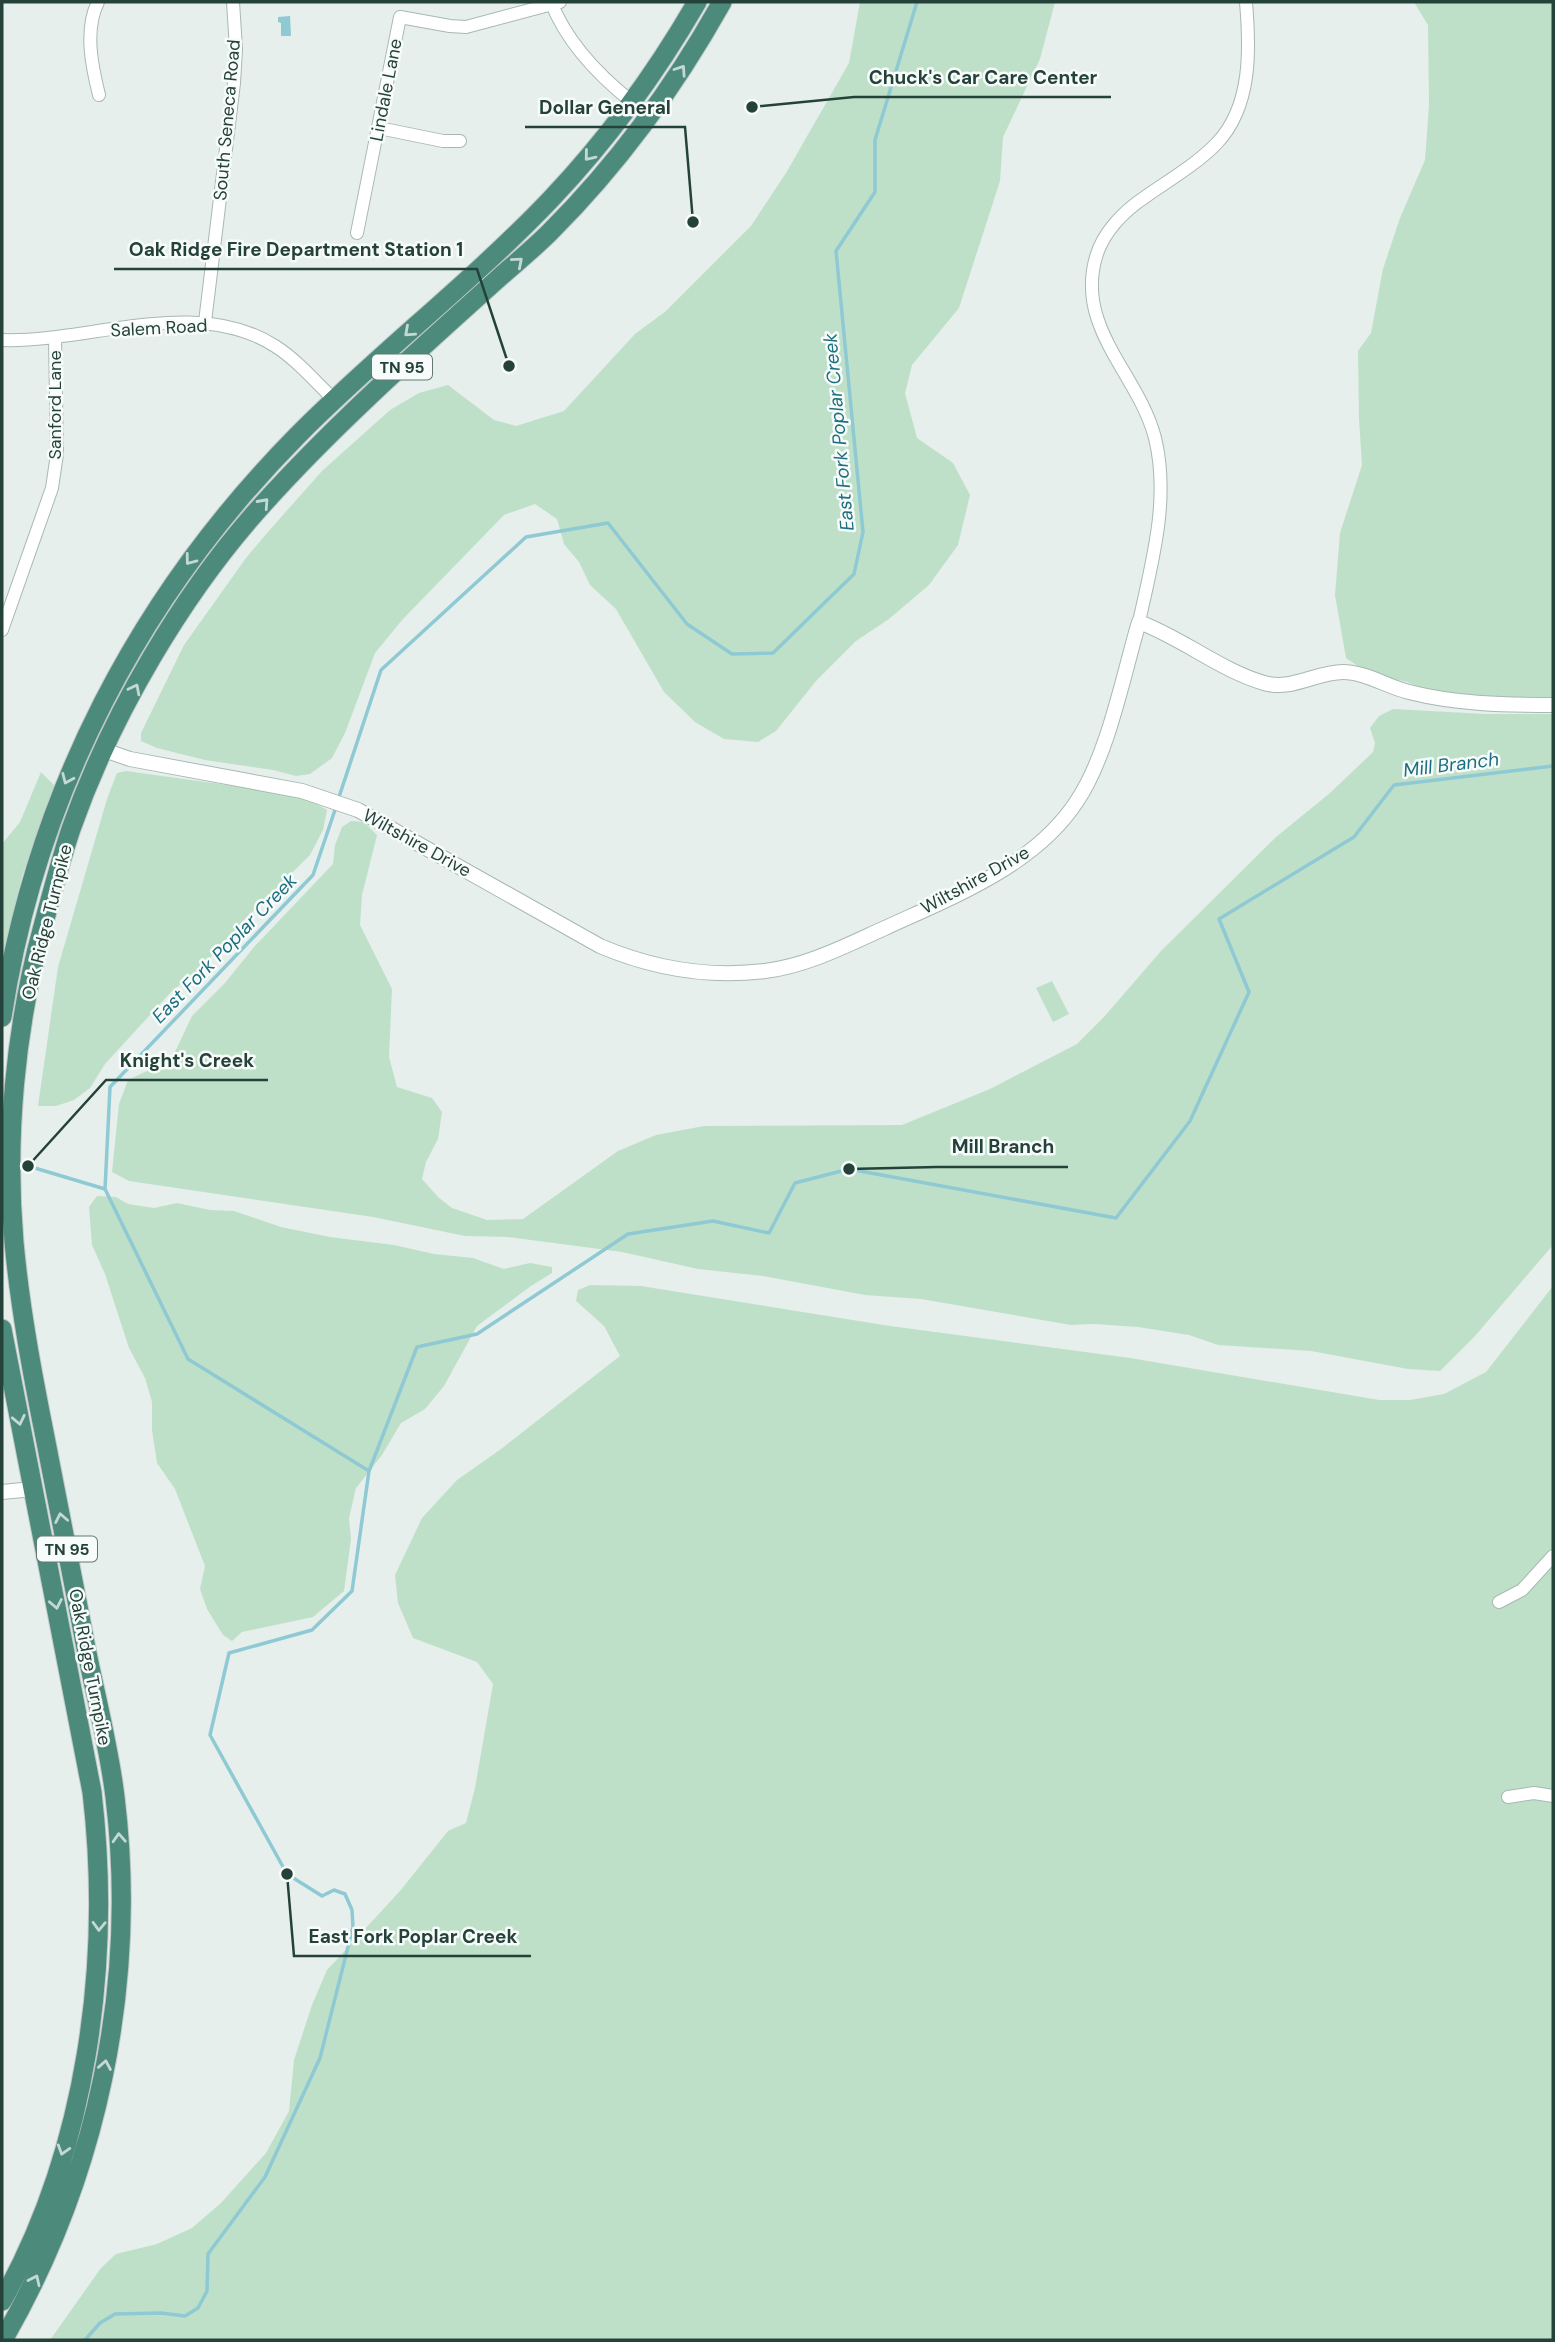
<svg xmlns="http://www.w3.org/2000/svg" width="1555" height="2342" viewBox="0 0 1555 2342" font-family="'DM Sans',sans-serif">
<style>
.green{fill:#bfe0c8}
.water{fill:#8ec9d4}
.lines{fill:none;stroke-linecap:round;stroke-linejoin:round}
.stream{stroke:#8ec9d4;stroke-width:3.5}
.minor-casing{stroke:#a8b8b2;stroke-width:14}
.tertiary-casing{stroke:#a8b8b2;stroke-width:16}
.trunk-casing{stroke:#c2cac8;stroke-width:21}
.minor{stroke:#fff;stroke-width:12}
.tertiary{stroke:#fff;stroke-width:14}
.trunk{stroke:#4c8a7c;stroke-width:19}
.oneway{stroke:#c4d9d4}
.labels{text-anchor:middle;stroke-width:5;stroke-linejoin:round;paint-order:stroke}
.shield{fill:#f7fbf9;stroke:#637a73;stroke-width:2}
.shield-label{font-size:16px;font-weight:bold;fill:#24423a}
.street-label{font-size:18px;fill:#24423a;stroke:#f7fbf9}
.water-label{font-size:19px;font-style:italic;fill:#1c6f80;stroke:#f7fbf9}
.leader{fill:none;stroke:#24423a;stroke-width:2.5}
.callout-dot{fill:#24423a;stroke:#f7fbf9;stroke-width:2.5}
.callout-label{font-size:19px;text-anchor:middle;font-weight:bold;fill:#24423a;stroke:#f7fbf9;stroke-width:5;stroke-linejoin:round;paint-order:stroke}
</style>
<rect width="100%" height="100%" fill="#e6efeb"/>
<path class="green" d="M860,2H1055L1040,59L1003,137L1000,181L959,308L912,365L905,393L917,438L953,463L970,495L958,545L929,585L889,619L856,641L816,681L776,731L758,742L724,739L695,722L664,692L616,609L590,585L579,562L564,544L557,519L535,504L504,515L403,619L375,653L345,733L332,758L310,774L296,776L273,770L205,760L157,748L141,741V733L184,645L246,558L267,533L322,471L390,410L419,393L448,385L494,420L516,426L564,411L635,334L666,311L751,226L786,173L849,63Z
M1414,2H1553V699H1492L1427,690L1407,682L1368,673L1346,658L1335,595L1340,533L1362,465L1359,419L1358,351L1371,333L1383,269L1400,218L1425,160L1429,105L1428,25Z
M1393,709L1485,714H1553V1245L1475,1336L1440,1371L1408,1369L1311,1351L1218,1345L1189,1335L1138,1327L1094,1324L1071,1325L921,1299L865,1295L763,1276L698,1269L622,1252L508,1237L465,1236L373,1217L129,1181L112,1172L119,1104L128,1080L164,1063L174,1054L192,1016L225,983L254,947L333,864L335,845L342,827L351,821L364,822L377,835L362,895L360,925L392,989L389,1057L397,1087L432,1098L442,1112L438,1139L426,1162L422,1179L438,1197L452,1208L487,1220L523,1219L618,1151L656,1135L704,1126L902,1125L990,1089L1077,1044L1104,1017L1161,951L1276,837L1330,793L1373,752L1375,743L1370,728L1379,716Z
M126,771L284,793L313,802L327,810L323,830L310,855L243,921L201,968L172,991L105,1064L90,1088L74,1100L56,1106H38L58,967L107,799L117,773Z
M41,772L54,785L22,876L2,959V844L20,822Z
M1052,981L1069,1014L1053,1022L1036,988Z
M97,1196L116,1197L128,1204L154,1208L177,1203L210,1210L234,1211L281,1227L330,1237L394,1245L434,1254L473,1258L504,1269L530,1263L552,1267V1273L531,1286L477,1326L444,1386L425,1409L401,1423L382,1455L356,1488L349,1518L351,1539L344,1591L313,1617L242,1632L232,1641L223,1635L207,1609L200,1589L205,1566L175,1489L157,1463L152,1430V1402L145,1378L129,1348L105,1274L92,1245L89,1207Z
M590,1285L641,1286L890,1326L1130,1358L1379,1400H1410L1444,1394L1486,1372L1553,1286V2340H50L101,2268L116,2254L157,2244L192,2228L221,2203L266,2153L289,2111L294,2060L312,2005L327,1970L400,1891L448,1831L466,1823L475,1788L493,1684L477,1662L413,1638L398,1603L395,1575L422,1518L457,1480L501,1449L620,1356L604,1326L576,1301L578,1290Z"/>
<path class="water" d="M290,16L291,36H281V23L278,22V17Z"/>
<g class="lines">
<path class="stream" d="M338,800L381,670L526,537L608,523L687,624L732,654L773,653L854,574L863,532L836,251L875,192V140L917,2
M336,807L313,875L110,1087L105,1189L188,1359L369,1471
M28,1166L105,1189
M85,2340L100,2323L115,2314L161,2313L185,2316L198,2308L207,2291L208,2254L265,2177L320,2058L353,1927L352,1910L345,1894L334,1890L322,1896L287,1874L210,1735L229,1653L312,1630L352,1591L369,1471L417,1347L477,1334L628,1234L713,1221L769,1233L795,1183L849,1169L1116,1218L1190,1121L1249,992L1219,919L1354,837L1394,785L1553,766"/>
<defs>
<path id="minor" d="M98,2C84,30 92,67 99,95
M551,2C567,43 598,75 632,102
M379,128L443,141H460
M357,233L400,17L450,26L466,27L560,2
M205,322L234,83L236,49L233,2
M2,340C90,343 195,295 275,346C297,360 316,382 334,400
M1139,622C1152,562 1170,499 1155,438C1139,375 1075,328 1096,257C1103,232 1124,211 1145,197C1169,180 1197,164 1217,143C1252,106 1250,49 1246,2
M2,630L52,488L57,454L55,339
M1499,1602L1522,1590L1553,1556
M1508,1797L1534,1793L1553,1796"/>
<path id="tertiary" d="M104,750L130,759L302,791L358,810L600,946C654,969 707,978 765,971C807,966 847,945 885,928C952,897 1035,866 1077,801C1108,755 1123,676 1139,622C1182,638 1220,670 1264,683C1292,691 1316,672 1343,672C1365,672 1388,687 1409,692C1456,704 1505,705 1553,705
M2,1492L33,1489"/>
<path id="trunk" d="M2,1017C36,794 139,596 297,436C378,354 471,283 551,199C607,140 656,73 697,2
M2,1329L92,1792C112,1963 87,2150 2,2301
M3,2340C97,2177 138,1985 115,1797C109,1746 95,1694 85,1643C72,1574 58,1505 45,1437C32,1372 20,1308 14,1242C5,1139 15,1029 42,930C51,896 60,862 71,829C111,715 183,592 264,503C337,422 420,349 501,276C517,262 534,248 550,232C618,164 675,86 722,2"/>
</defs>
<use href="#minor" class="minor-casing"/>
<use href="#tertiary" class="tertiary-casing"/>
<use href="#trunk" class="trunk-casing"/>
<use href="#minor" class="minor"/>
<use href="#tertiary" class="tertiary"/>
<use href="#trunk" class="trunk"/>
</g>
<defs><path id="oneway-chevron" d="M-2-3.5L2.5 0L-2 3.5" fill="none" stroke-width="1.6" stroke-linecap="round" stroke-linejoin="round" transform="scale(1.75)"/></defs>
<g class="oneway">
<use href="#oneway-chevron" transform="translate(681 70) rotate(-56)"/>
<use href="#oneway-chevron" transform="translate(589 156) rotate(129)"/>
<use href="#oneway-chevron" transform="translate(518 262) rotate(-41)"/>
<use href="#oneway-chevron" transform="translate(409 332) rotate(138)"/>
<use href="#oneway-chevron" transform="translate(264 503) rotate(-48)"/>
<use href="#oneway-chevron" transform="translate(190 560) rotate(127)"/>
<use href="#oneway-chevron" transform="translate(135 689) rotate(-63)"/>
<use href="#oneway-chevron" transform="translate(67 779) rotate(114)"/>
<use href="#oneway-chevron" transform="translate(19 1420) rotate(78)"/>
<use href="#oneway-chevron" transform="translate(61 1518) rotate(-101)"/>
<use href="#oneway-chevron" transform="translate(56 1604) rotate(79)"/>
<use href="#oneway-chevron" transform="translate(119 1838) rotate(-93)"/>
<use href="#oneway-chevron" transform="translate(99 1926) rotate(92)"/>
<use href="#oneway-chevron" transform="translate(105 2065) rotate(-80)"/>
<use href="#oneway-chevron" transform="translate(63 2150) rotate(107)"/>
<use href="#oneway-chevron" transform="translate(35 2280) rotate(-65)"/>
</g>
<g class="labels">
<g class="shield">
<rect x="372" y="354.5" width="60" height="25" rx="5"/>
<rect x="37" y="1536.5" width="60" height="25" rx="5"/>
</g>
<g class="shield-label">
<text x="402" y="373">TN 95</text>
<text x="67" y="1555">TN 95</text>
</g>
<g class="street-label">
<text transform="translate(386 90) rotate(-79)" y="6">Lindale Lane</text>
<text transform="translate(227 120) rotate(-85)" y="6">South Seneca Road</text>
<text transform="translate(159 328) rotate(-3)" y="6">Salem Road</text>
<text transform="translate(55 405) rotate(-90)" y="6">Sanford Lane</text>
<text transform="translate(417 843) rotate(29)" y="6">Wiltshire Drive</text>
<text transform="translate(975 880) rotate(-29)" y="6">Wiltshire Drive</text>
<text transform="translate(47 922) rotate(-76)" y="6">Oak Ridge Turnpike</text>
<text transform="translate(90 1667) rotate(79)" y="6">Oak Ridge Turnpike</text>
</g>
<g class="water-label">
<text transform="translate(838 432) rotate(-95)" y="7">East Fork Poplar Creek</text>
<text transform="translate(1451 764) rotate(-7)" y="7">Mill Branch</text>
<text transform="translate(224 948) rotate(-46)" y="7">East Fork Poplar Creek</text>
</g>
</g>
<path class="leader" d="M752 107L854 97H1111M693 222L685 127H525M509 366L477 269H114M28 1166L106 1080H268M849 1169L937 1167H1068M287 1874L294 1956H531"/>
<g class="callout-dot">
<circle cx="752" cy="107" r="7"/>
<circle cx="693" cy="222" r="7"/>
<circle cx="509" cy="366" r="7"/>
<circle cx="28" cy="1166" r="7"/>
<circle cx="849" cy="1169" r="7"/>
<circle cx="287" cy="1874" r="7"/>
</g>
<g class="callout-label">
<text x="983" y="84">Chuck's Car Care Center</text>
<text x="605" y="114">Dollar General</text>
<text x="296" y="256">Oak Ridge Fire Department Station 1</text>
<text x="187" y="1067">Knight's Creek</text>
<text x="1003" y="1153">Mill Branch</text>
<text x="413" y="1943">East Fork Poplar Creek</text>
</g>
<rect width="1555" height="2342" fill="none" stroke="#24423a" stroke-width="7"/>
</svg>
